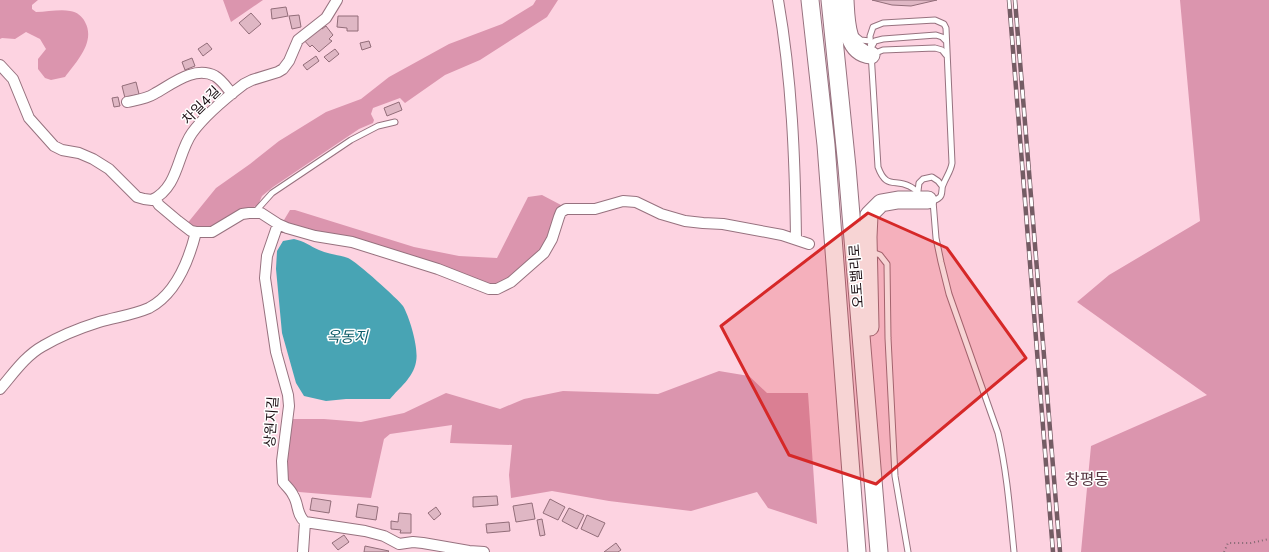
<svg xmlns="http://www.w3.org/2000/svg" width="1269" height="552" viewBox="0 0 1269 552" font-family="Figtree,'Noto Sans KR',sans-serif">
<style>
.forest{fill:#db95ae}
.water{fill:#48a4b4}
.building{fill:#dfb7c4;stroke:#926d79}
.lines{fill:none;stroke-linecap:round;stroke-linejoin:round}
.service-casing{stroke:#97727f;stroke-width:7}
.minor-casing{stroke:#97727f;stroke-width:12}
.trunk-casing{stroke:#97727f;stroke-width:19}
.path{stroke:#836972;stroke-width:2;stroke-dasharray:1 3;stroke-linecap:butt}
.service{stroke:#fff;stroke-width:5}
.minor{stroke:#fff;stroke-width:10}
.trunk{stroke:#fff;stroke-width:17}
.rail-casing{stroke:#745c64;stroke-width:4.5}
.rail{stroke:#fff;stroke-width:3;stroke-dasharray:9;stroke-linecap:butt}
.marked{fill:#d62828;fill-opacity:0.2;stroke:#d62828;stroke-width:3;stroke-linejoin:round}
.labels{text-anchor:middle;stroke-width:3;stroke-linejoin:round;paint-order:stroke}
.street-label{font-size:14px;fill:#1c0f14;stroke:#fff}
.water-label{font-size:15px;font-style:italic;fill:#0e5c68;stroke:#fff}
.quarter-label{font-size:16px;fill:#583743;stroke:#fff}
</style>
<rect width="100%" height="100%" fill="#fdd3e1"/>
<path class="forest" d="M0,0H38L32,5V9L36,12C47,12 60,9 70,11C77,12 82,16 85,22C96,42 76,62 65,77L51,80L45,78L38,69V59L46,49L40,39L26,32L15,39L2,38L0,39Z
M223,0H263L231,22Z
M536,0H558L547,17L480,60L445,75L405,103L400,98L373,108L371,114L374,120L373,123L359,129L273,187L262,196L258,205L205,231L186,225L216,188L250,164L279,141L326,112L361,99L389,77L449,44L502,24L533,5Z
M1180,0H1269V552H1081L1091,446L1207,395L1077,302L1109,275L1200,221Z
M542,195L561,205V210L547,244L518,273L497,286L284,224V220L290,210H295L414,247L459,256L497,258L528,197Z
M719,371L749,376L767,393H808L817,524L768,508L757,492L691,511L609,501L552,491L511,498L509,475L512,445L450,443L452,425L390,434L384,439L371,498L299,492C291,486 287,484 285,474L292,419H324L361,422L404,413L446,393L500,409L524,399L563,391L658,394Z"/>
<path class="water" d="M294,239C304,241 310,246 319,250C328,254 339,255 348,258C356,261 399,300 403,306C410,318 419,349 416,362C413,378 399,388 390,399H346L326,401L304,396L296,383L282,333L276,269L277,251L283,241Z"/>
<path class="building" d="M872,0H937L911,6L892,5Z
M286,7L288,16L272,19L271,9Z
M251,13L261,24L249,34L239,23Z
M299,15L301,27L292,29L289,16Z
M338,16H358V31H347V28L337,27Z
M319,26L322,29L326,26L333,35L329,39L332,41L319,52L312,45L310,47L303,39Z
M369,41L371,47L362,50L360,43Z
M207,43L212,49L203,56L198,49Z
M335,49L339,54L329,62L324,57Z
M316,56L319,61L307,70L303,65Z
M192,58L195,66L185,70L182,62Z
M136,82L139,94L125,98L122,86Z
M118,97L120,106L114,107L112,98Z
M399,102L402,110L387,116L384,108Z
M497,496L498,505L473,507V497Z
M312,498L331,501L329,513L310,510Z
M550,499L565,507L558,520L543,513Z
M532,503L535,519L516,522L513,506Z
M358,504L378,507L376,520L356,517Z
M436,507L441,514L434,520L428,513Z
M569,508L584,515L577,529L562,521Z
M399,513L411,514V533H400L401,530L391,529V521L398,522Z
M587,515L605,523L598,537L581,529Z
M542,519L545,535L540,536L537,520Z
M509,522L510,531L487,533L486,524Z
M344,535L349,542L338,550L332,543Z
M616,543L621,550L618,552H604Z
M365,546L389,551L388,552H364Z"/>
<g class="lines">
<defs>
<path id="service" d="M935,20L944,24L946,28L952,163C951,171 946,177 943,185C941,189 943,194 940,197C937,200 932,201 928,200C919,198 919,190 909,186C894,179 886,189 878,167L870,36L873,27L883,23Z
M856,36L861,40L870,41
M871,48L875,41L883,39L936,35L942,37L946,41
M875,55L878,52L883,50L935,48L942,50L946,55
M918,191L919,183L923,179L932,177L938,181L942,186
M933,201L936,238L941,262L949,294L998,433C1007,472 1010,512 1014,552
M255,212L272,193L351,140L378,126L395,122
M872,252L880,255L887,264L888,338L895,476L908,552"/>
<path id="minor" d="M778,0C792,79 795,159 796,239
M0,65L13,79L29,118L54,146L62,150L79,153L93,159L109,169L137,197L144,199L152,200C179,187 177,154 192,133C205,115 227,97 244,84L252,80L278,72L283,69L289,61L298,40L326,18L337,0
M127,102C136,100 146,99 154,94C171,85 194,65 215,76C222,80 227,88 232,94
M155,199L159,205L178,221L191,231L196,232H212L242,214L249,213H261L278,224L287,228L315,236L352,242L438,269L489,289H497L511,282L544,253L552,239L559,217L561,212L566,209H595L623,201L636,202L661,214L685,221L703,223L723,224L782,235L809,244
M278,224L267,256L265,278L276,352L288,395L289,406L282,461L283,482C286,486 291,490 293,495C299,504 296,514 305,522L365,531L384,536L399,544L413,542L423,543L469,551L484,552
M0,389C13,374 25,356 43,346C60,336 80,328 99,322C116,317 133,315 149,308C176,294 189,260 196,232
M303,552L305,522"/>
<path id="trunk" d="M810,0L826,145L857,552
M830,0L847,167L879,552
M845,0C846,20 846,53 871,55
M870,327L868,237L869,215L881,203L898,200H928"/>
</defs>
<use href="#service" class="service-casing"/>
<use href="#minor" class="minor-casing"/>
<use href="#trunk" class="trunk-casing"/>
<path class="path" d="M1224,552L1228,543H1251L1269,539"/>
<use href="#service" class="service"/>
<use href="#minor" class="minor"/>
<use href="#trunk" class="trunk"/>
<defs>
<path id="rail" d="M1009,0L1053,552
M1015,0L1060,552"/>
</defs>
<use href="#rail" class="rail-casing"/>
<use href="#rail" class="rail"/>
</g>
<path class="marked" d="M868,213L947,248L1026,358L876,484L789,455L721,326Z"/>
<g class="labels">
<g class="street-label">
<text transform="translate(201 105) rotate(-45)" y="5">차일4길</text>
<text transform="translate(856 276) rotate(-94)" y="5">오토밸리로</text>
<text transform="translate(271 422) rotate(-86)" y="5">상원지길</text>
</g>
<g class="water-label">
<text x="347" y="342">옥동지</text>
</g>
<g class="quarter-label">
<text x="1087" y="485">창평동</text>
</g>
</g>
</svg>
